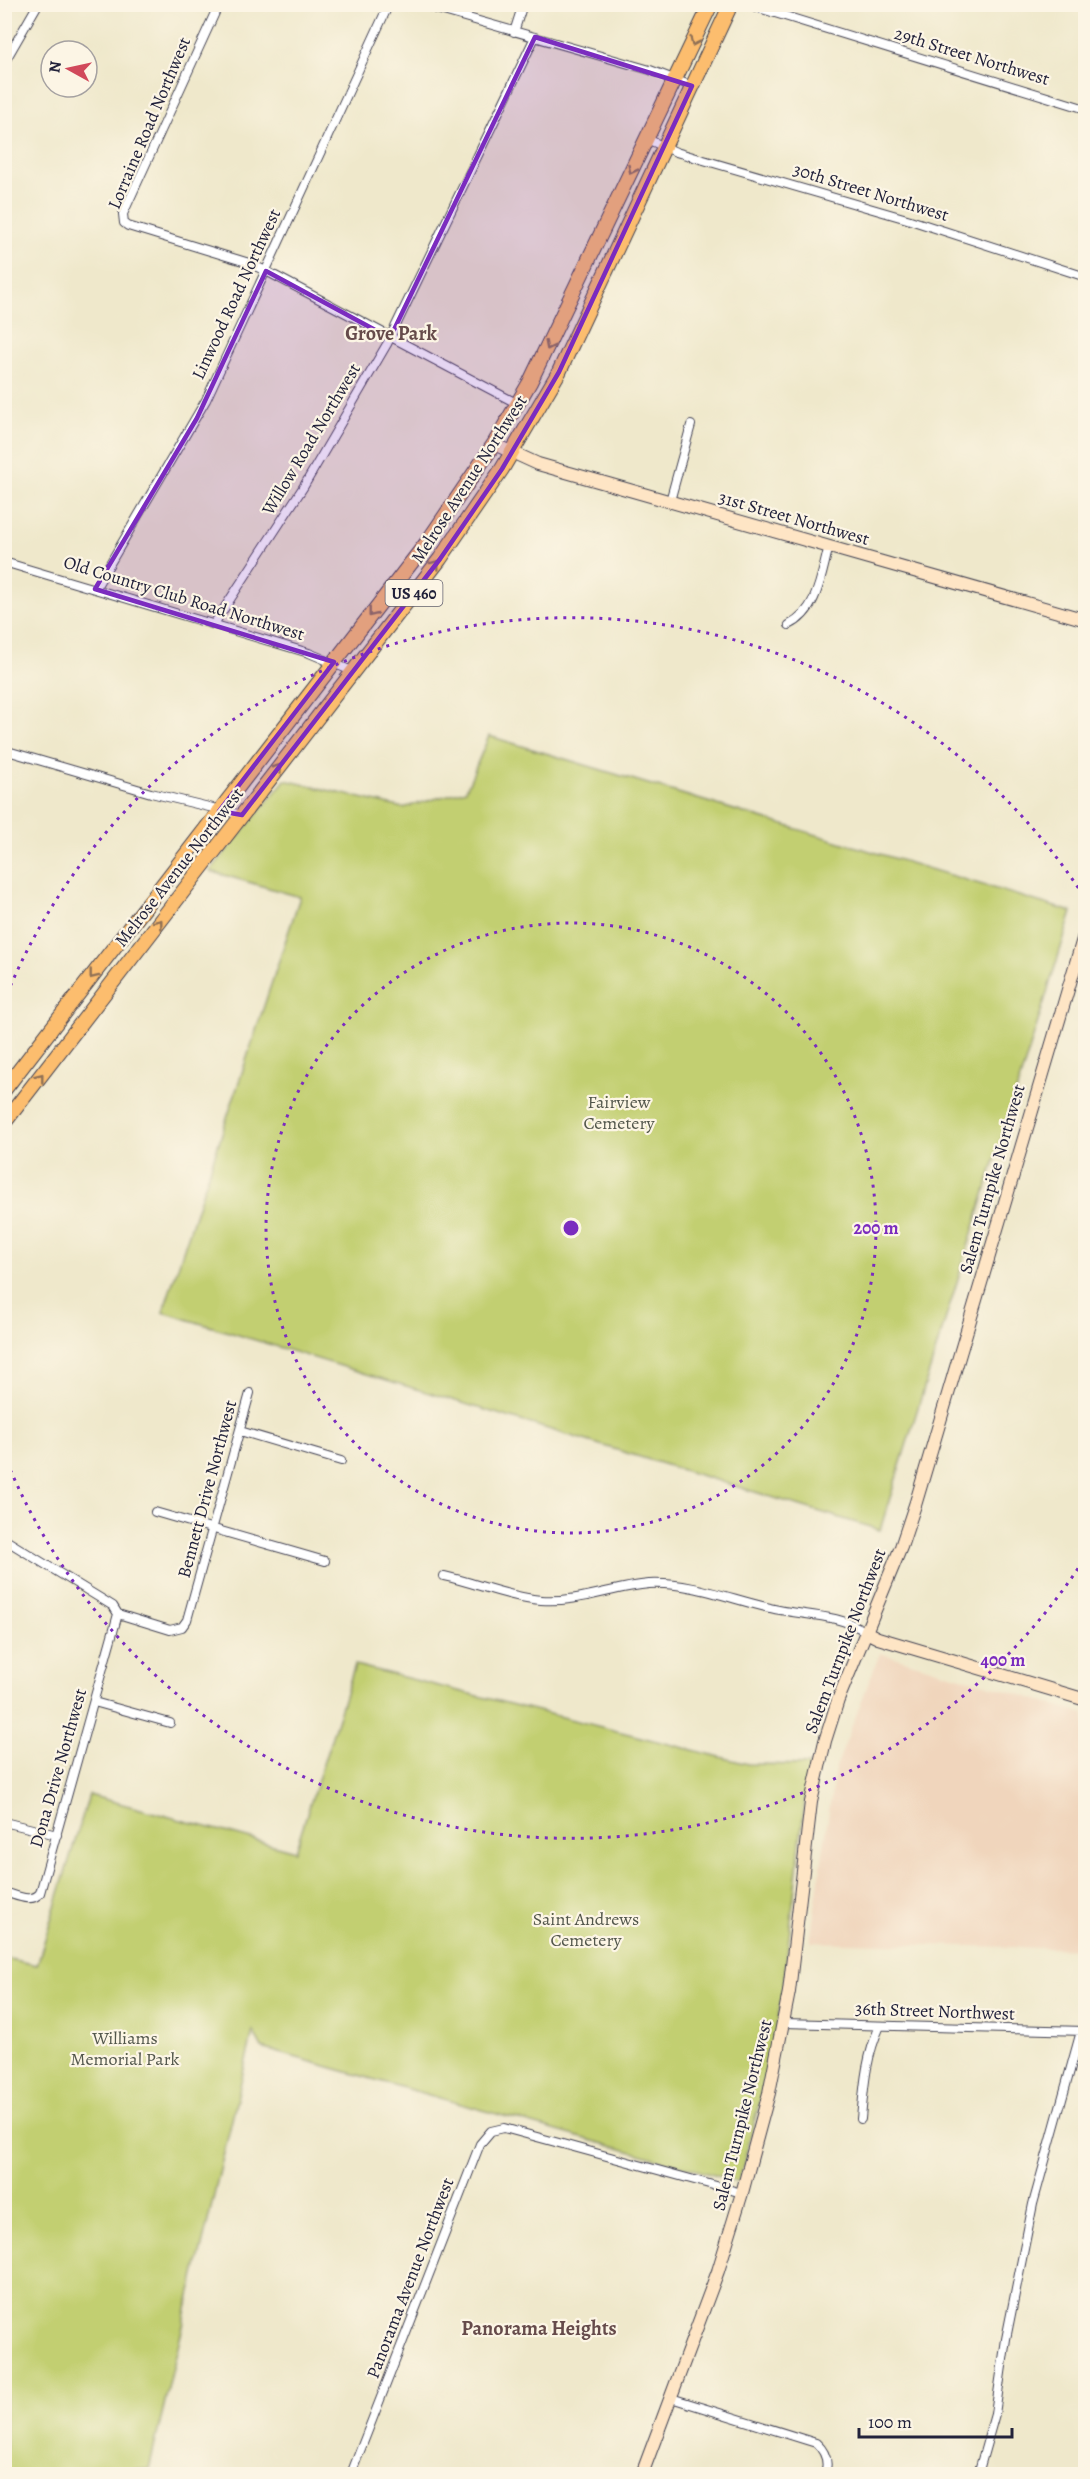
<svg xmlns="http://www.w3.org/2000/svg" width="1090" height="2479" viewBox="0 0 1090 2479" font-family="Alegreya,serif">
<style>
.built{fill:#f0d5bc}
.green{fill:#c2cf71;stroke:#727856;stroke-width:1.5}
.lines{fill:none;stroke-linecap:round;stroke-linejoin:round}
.street-casing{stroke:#414051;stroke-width:10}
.secondary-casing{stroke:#414051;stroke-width:14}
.primary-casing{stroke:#414051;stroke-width:16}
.street{stroke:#fff;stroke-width:8}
.secondary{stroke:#fee5c5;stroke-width:12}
.primary{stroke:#fcbd6e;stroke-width:14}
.oneway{stroke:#8f7054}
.marked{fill:#7b2cbf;fill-opacity:0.2;stroke:#7b2cbf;stroke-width:4.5;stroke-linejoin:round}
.ring{fill:none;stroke:#7b2cbf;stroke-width:3;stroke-dasharray:3 6}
.labels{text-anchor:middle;stroke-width:4.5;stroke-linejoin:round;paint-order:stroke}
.shield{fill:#fcf5e5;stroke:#63616e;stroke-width:1.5}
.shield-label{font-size:16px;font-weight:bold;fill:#22223b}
.street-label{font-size:18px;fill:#22223b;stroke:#fcf5e5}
.park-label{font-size:18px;fill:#52564b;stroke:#fcf5e5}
.neighbourhood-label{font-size:20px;font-weight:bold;fill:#664b4b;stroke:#fcf5e5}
.centre{fill:#7b2cbf;stroke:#fcf5e5;stroke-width:3}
.ring-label{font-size:18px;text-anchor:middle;font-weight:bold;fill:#7b2cbf;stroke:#fcf5e5;stroke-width:4.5;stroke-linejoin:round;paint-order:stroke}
</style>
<rect width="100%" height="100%" fill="#fcf5e5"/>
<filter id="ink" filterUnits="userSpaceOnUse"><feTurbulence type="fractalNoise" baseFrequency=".0167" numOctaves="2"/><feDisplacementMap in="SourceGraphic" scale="12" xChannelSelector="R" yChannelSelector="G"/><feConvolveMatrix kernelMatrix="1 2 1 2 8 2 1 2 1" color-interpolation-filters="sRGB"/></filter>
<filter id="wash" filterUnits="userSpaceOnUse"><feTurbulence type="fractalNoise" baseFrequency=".008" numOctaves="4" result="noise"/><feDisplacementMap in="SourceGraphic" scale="24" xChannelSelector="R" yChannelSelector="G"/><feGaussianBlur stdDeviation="1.35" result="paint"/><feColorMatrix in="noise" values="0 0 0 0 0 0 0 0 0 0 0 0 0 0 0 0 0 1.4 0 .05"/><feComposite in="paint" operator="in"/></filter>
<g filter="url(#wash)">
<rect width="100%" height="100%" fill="#efe8cb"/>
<path class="built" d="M880,1653L1085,1714V1949L810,1942L835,1770Z"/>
<path class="green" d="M489,736L1072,912L880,1530L163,1312L300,897L210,871L285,780L403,808L466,790Z
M355,1665L748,1764L809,1765L784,1981L774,2044L739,2182L262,2048L253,2031L149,2469L86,2474H5V1958L37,1965L89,1795L295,1851Z"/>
</g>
<g filter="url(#ink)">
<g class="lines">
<defs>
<path id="street" d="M219,4L123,214L124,223L128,226L246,262L266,271L518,404
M419,4L650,70L692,86
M746,4L1086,109
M514,32L523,4
M4,63L38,4
M647,139L676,152L907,219L1086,277
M670,501L691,425
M4,562L309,653L352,671
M95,589L206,400L389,4
M214,624L304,486L387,344L535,37
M789,625C818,611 821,575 829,546
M4,750L151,793L242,815
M240,1431L341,1461
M155,1512L325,1561
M4,1539L113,1606L118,1614L170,1630L182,1627L187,1620L250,1393
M444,1576C476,1583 508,1597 541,1600C578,1603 613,1587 649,1584C691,1582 730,1599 770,1608C801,1616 838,1613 866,1632
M94,1702L170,1723
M4,1822L57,1835
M4,1892C16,1895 31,1904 40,1893L118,1614
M784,2023L1085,2031
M861,2119C864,2086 866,2056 880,2026
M671,2398L816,2443C826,2452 829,2462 825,2474
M351,2474L480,2144L491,2131L504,2128L742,2193
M978,2474L995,2414L1006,2339L1033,2204L1081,2031"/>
<path id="secondary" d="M494,444L538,464L1086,620
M866,1632L878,1638L1086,1700
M642,2474L718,2271L742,2193L769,2093L789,1992L811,1802L825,1741L838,1700L901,1547L916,1502L1086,929"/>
<path id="primary" d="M4,1090L428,541L494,444L530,382L711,4
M4,1123L440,559L502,469L559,372L731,4"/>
</defs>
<use href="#street" class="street-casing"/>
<use href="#secondary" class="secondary-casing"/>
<use href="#primary" class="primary-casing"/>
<use href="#street" class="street"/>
<use href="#secondary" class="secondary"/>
<use href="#primary" class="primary"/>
</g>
<defs><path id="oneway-chevron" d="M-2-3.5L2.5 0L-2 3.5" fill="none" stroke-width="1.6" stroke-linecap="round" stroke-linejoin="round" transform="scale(1.5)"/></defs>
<g class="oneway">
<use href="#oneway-chevron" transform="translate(694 42) rotate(115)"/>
<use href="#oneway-chevron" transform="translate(632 170) rotate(116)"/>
<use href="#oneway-chevron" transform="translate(549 346) rotate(117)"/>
<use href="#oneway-chevron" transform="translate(436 564) rotate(-52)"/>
<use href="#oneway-chevron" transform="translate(372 613) rotate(128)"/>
<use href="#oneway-chevron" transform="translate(278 768) rotate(-53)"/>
<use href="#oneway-chevron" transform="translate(159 923) rotate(-52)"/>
<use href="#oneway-chevron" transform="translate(93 975) rotate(128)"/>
<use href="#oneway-chevron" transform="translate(40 1077) rotate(-52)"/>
</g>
</g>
<path class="marked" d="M535,37L692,86L559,372L502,469L440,559L242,815L219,811L334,662L95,589L197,418L266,271L390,338Z"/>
<g class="ring">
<circle cx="571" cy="1228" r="305"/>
<path d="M1083 1561A611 611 0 0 1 7 1462M7 994A611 611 0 0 1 1083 895"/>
</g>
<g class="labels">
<rect class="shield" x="385.5" y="580" width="57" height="26" rx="4.5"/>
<g class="shield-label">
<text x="414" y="599">US 460</text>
</g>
<g class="street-label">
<text transform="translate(972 56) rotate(17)" y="6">29th Street Northwest</text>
<text transform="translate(149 123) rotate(-67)" y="6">Lorraine Road Northwest</text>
<text transform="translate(871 192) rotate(17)" y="6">30th Street Northwest</text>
<text transform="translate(236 294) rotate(-65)" y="6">Linwood Road Northwest</text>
<text transform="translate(311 439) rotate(-59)" y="6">Willow Road Northwest</text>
<text transform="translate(469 479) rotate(-57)" y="6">Melrose Avenue Northwest</text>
<text transform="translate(794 518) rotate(16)" y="6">31st Street Northwest</text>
<text transform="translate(184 598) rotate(17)" y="6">Old Country Club Road Northwest</text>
<text transform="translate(179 867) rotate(-52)" y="6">Melrose Avenue Northwest</text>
<text transform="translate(992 1179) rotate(-74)" y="6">Salem Turnpike Northwest</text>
<text transform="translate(207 1489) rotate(-75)" y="6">Bennett Drive Northwest</text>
<text transform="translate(845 1641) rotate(-69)" y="6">Salem Turnpike Northwest</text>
<text transform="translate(58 1768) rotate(-74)" y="6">Dona Drive Northwest</text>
<text transform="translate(935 2011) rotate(2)" y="6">36th Street Northwest</text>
<text transform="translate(742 2115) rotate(-76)" y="6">Salem Turnpike Northwest</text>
<text transform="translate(410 2278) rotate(-69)" y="6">Panorama Avenue Northwest</text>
</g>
<g class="park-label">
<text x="619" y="1108">Fairview<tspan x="619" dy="21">Cemetery</tspan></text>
<text x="586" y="1925">Saint Andrews<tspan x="586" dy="21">Cemetery</tspan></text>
<text x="125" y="2044">Williams<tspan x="125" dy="21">Memorial Park</tspan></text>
</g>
<g class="neighbourhood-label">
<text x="391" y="340">Grove Park</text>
<text x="539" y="2335">Panorama Heights</text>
</g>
</g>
<circle cx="571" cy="1228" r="9" class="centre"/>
<g class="ring-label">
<text x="876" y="1234">200 m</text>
<text x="1003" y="1666">400 m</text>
</g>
<rect width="1090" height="2479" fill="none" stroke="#fcf5e5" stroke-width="24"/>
<g transform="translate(69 69) rotate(278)"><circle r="28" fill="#fcf5e5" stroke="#a5a1a1" stroke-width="1.5"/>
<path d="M0-4.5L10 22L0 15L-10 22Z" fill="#d1495b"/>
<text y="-9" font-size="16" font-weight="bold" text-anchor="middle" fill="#22223b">N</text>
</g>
<path d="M859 2428v9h153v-9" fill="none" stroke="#22223b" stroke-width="3"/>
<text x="868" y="2428" font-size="18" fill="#22223b" stroke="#fcf5e5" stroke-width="4.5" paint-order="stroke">100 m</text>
</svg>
